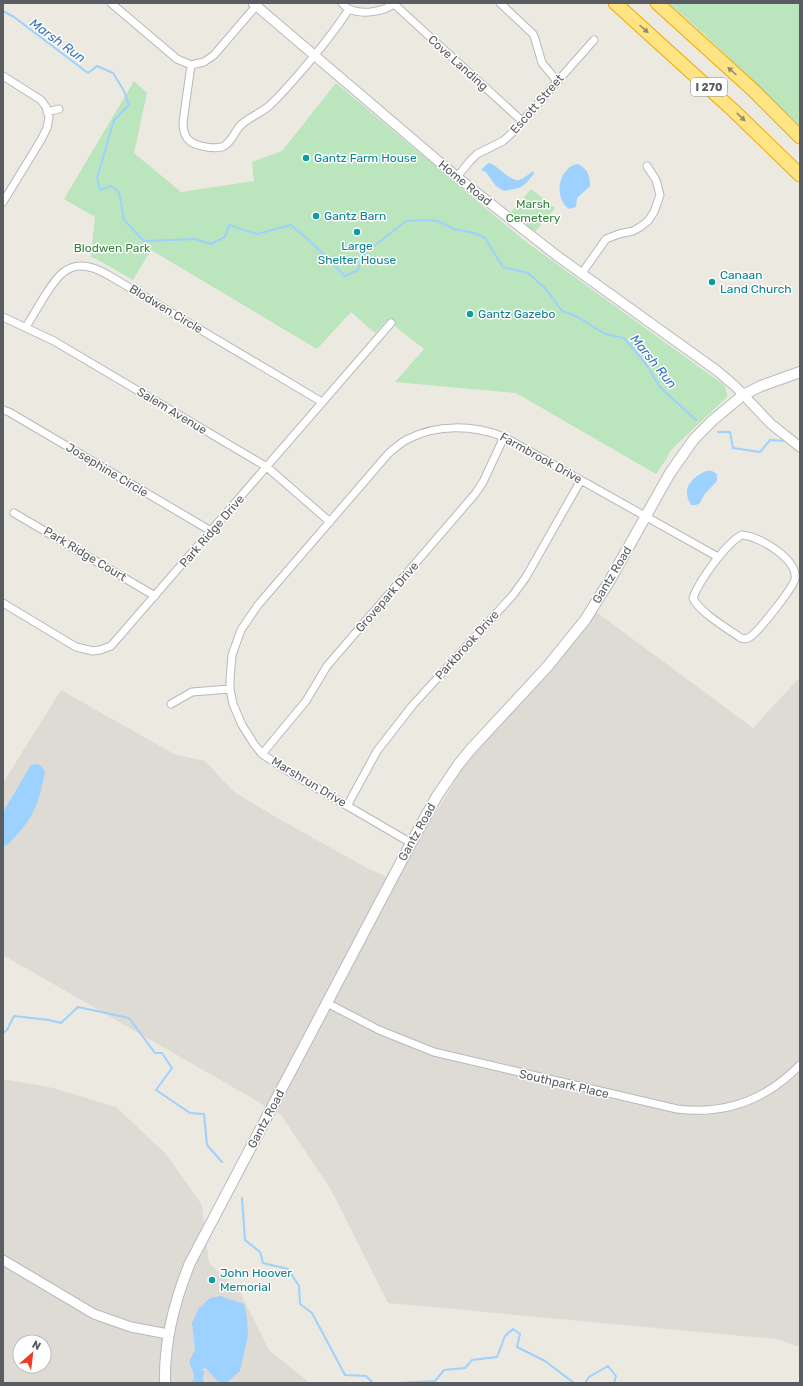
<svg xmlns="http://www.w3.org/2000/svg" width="803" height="1386" viewBox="0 0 803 1386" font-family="Rubik,sans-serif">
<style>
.industrial{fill:#dddbd4;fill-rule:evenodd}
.green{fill:#bbe5bc}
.water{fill:#9dd1ff}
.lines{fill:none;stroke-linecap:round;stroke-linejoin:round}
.stream{stroke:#9dd1ff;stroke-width:2}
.minor-casing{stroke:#b6b8bd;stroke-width:9}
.tertiary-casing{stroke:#b6b8bd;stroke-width:11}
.secondary-casing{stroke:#b6b9bf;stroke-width:12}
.motorway-casing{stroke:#ecaa00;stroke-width:15}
.minor{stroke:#fff;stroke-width:7}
.tertiary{stroke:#fff;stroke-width:9}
.secondary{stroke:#fff;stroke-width:10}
.motorway{stroke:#ffe484;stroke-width:13}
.oneway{fill:#938c6d}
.culture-dot{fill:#0f9aa8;stroke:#fff;stroke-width:1.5}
.labels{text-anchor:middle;stroke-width:3;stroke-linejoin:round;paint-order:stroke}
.shield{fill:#fff;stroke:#8b8d90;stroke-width:1}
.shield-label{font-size:11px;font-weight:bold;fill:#595c61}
.street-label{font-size:12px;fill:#595c61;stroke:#fff}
.culture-label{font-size:12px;fill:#0d838f;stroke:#fff;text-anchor:start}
.park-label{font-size:12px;fill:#338639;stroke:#fff}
.water-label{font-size:13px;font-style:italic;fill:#3b76bb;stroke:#fff}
</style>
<rect width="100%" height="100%" fill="#eceae0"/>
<path class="industrial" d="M595,611L753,728L800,677V1347L776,1339L388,1303L330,1188L281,1115L3,955V783L61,690L174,754L205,761L234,792L281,820L367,868L397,881L418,841L463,768Z
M3,1079L53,1088L116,1107L165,1153L202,1205L209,1263L240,1292L269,1350L310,1383H3ZM20,1342H44V1366H20Z"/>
<path class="green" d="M669,3H800V126L705,35Z
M134,81L147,93L134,153L181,192L254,181L252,162L282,151L336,83L525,241L724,385L727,393V397L670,451L667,458L656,474L516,393L395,382L424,349L387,320L375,333L351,312L317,349L151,250L133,280L100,261L91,257L95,217L64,199Z
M531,189L555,208L535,232L510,213Z"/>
<path class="water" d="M490,163C499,167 511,182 519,180C523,179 529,174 533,171L534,174C530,177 529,181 525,184C519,190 511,189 504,191L496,186L485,171H482V169L487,164Z
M578,164C588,169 590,176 590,186L577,198L576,207L569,209C552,197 560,166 578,164Z
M706,471H712L717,474V481L704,495L700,503L696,505H691C681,488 691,478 706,471Z
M35,764L40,765L45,771C39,806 32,821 6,846H3V812L31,765Z
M220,1296L244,1304L247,1318L248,1336L240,1371L226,1383H219L206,1368L198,1370H204L203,1380L205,1383H191L194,1378L193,1371L189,1362L195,1350L192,1323L199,1308L210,1298Z"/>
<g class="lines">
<path class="stream" d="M3,11L14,17L88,73L97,66L113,73L124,91L129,105L114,120L97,178L100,190L111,186L119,192L124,220L144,241L195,239L211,244L225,237L229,225L257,234L291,225L310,241L345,276L358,270L364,254L406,221L425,220L438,221L454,229L474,233L485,238L503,267L528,273L546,289L562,311L578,317L605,334L624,338L646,364L660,387L696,420
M718,432H730L733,448L760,452L770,440L788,441
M3,1033L7,1030L14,1016L49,1020L61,1023L78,1007L129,1018L155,1053H162L172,1068L156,1090L190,1113L204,1114L207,1145L222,1162
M242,1198L245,1240L260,1252L263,1263L288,1269L299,1286L300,1304L312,1313L345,1375L366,1376L373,1383
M399,1383L435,1381L444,1370L465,1368L472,1360L497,1357L505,1336L513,1329L520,1334L517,1347L545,1361L574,1383
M585,1383L589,1377L608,1366L616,1376L614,1383"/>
<defs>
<path id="minor" d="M111,3L177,59L191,65L204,62L214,55L256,6
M342,3C344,5 347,8 349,9C362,15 384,12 395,3
M500,3L533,34L535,39L542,63L557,81
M394,4L522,121
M191,65L183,122C183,133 186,142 198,145C205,147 214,149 222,147C232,143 234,131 242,124C250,117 261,113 269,106C280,96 289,85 299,74C317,53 334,32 349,9
M3,76L41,100L46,107L49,117L47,128L41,140L3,202
M47,112L59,109
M457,177L470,161L477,154L503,141L512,133L594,40
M582,273L606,239L619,234L633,231L640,227L648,221L654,212L660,195L656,180L647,166
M3,317L54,341L267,467L330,522
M26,327C32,317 38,307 44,297C55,280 66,261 89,267C100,269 110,276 120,282L322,402
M3,410L9,412L211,531
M14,513L155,596
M742,535C759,536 798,559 795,579C793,588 758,632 750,637C747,639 744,639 741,638C728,629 699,612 693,598C699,581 726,543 742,535Z
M3,603L76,647L93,651L100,650L111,646L391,323
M171,704L192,692L230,689
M262,754L306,701L327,666L475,494L483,482L504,437
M347,806L377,751L412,706L513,595L526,577L581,480
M411,843L286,770L262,754L254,744L242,725L233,704L230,689V680L232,655L241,630L258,605L388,454C394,449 401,442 408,439C437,424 473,425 504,437L718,557
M327,1003L379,1030L434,1052L677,1109C725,1115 766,1100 800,1065"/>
<path id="tertiary" d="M253,3L457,177L556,255L716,370L735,386L771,424L800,447
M3,1260L94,1314L131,1327L168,1334"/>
<path id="secondary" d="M165,1383C164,1340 174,1302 190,1263L411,843L437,796L458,765L471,749L547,667L585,620L610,580L670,473L694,439L713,420L743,395L761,386L800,372"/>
<path id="motorway" d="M615,3L734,111L800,175
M657,3L752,89L800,137"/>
</defs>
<use href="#minor" class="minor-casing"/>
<use href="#tertiary" class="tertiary-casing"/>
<use href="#secondary" class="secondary-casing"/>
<use href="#motorway" class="motorway-casing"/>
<use href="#minor" class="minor"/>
<use href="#tertiary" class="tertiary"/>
<use href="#secondary" class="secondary"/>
<use href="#motorway" class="motorway"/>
</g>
<defs><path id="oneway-solid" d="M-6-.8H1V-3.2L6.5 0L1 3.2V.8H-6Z"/></defs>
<g class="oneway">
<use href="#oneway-solid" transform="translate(644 29) rotate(42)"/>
<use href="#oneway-solid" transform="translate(732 71) rotate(-138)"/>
<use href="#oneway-solid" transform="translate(741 117) rotate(44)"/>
</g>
<g class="culture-dot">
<circle cx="306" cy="158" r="4"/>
<circle cx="316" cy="216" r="4"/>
<circle cx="357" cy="232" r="4"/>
<circle cx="712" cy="282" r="4"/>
<circle cx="470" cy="314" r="4"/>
<circle cx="212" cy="1280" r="4"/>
</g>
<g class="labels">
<rect class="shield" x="691" y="78" width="36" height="18" rx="3"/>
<g class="shield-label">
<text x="709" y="91">I 270</text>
</g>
<g class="street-label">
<text transform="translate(458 63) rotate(42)" y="4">Cove Landing</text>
<text transform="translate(537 104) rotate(-49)" y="4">Escott Street</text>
<text transform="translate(465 183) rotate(39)" y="4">Home Road</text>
<text transform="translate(166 309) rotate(31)" y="4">Blodwen Circle</text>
<text transform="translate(172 411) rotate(31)" y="4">Salem Avenue</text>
<text transform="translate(541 458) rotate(29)" y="4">Farmbrook Drive</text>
<text transform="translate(107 470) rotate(31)" y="4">Josephine Circle</text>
<text transform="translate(212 531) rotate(-49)" y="4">Park Ridge Drive</text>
<text transform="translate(85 554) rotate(31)" y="4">Park Ridge Court</text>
<text transform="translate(612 575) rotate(-59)" y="4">Gantz Road</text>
<text transform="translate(387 597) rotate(-49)" y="4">Grovepark Drive</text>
<text transform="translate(467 645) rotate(-48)" y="4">Parkbrook Drive</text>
<text transform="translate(309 782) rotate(31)" y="4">Marshrun Drive</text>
<text transform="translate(417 832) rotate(-61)" y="4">Gantz Road</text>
<text transform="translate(564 1084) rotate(13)" y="4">Southpark Place</text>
<text transform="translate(266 1119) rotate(-62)" y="4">Gantz Road</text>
</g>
<g class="culture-label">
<text x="314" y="162">Gantz Farm House</text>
<text x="324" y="220">Gantz Barn</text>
<text x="357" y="250" text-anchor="middle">Large<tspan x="357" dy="14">Shelter House</tspan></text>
<text x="720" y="279">Canaan<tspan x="720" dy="14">Land Church</tspan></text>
<text x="478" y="318">Gantz Gazebo</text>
<text x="220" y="1277">John Hoover<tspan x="220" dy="14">Memorial</tspan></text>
</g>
<g class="park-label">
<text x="533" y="208">Marsh<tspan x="533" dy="14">Cemetery</tspan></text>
<text x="112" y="252">Blodwen Park</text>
</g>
<g class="water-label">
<text transform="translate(58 40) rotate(36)" y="5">Marsh Run</text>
<text transform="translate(654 361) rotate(51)" y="5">Marsh Run</text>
</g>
</g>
<rect width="803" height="1386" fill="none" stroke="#595c61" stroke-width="8"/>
<g transform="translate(32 1354) rotate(28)"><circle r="19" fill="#ffffff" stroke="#bdbec0"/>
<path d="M0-3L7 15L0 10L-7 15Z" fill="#ed3b25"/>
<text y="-6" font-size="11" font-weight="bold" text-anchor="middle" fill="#595c61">N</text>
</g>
</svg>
